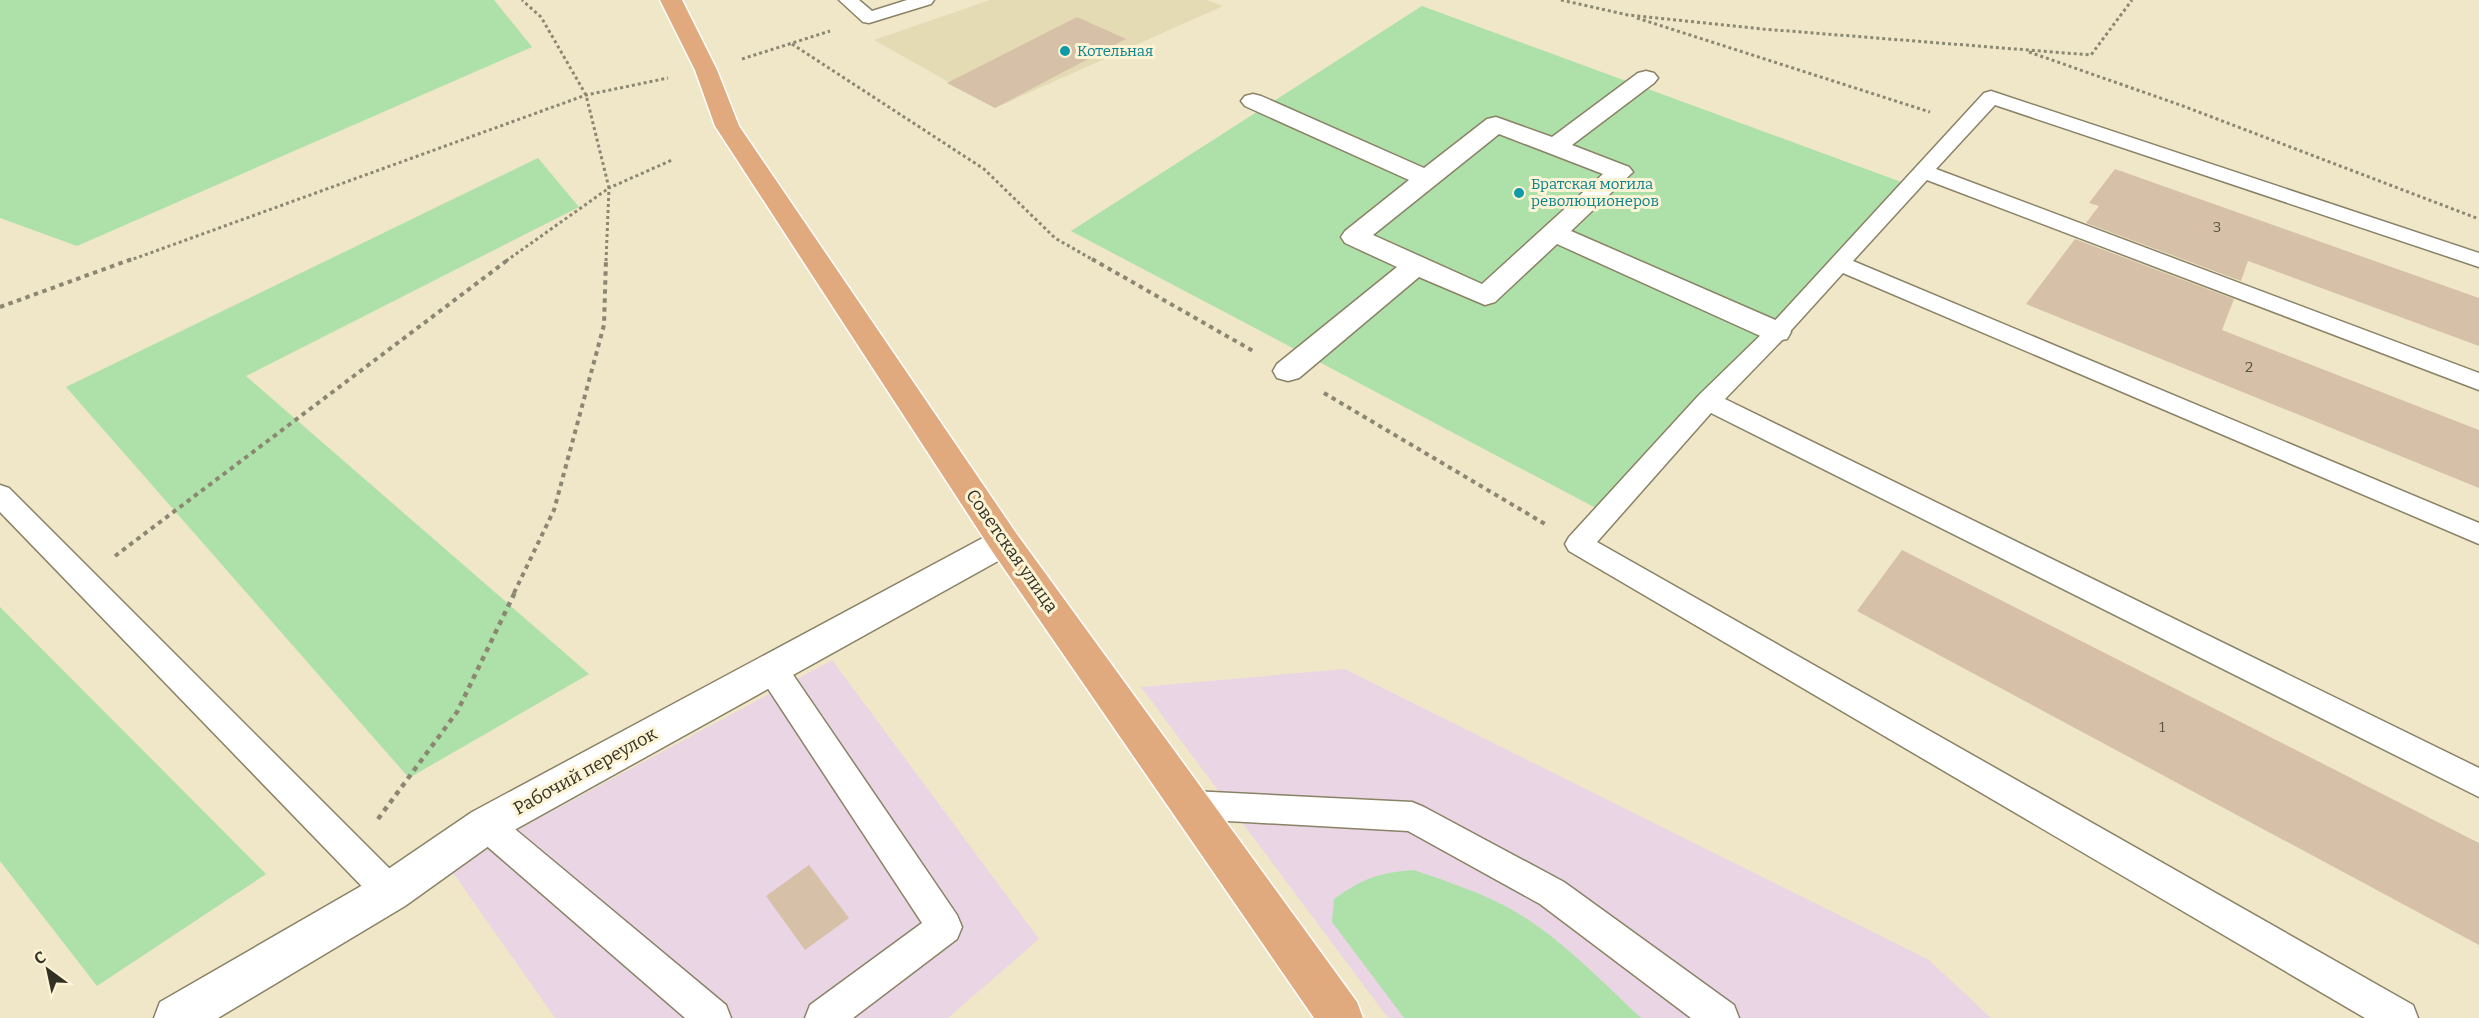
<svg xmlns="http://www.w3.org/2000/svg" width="2479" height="1018" viewBox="0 0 2479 1018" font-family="Bitter,serif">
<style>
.commercial{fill:#ead5e4}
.built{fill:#e4dab4}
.green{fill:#aee0a9}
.building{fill:#d6c1a8}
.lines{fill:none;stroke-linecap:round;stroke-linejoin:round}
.lane-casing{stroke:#8a8266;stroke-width:3}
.street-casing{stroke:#8a8266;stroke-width:3}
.primary-casing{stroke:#fff;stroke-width:3}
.path-far2{stroke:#8c8772;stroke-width:3;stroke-dasharray:3 3;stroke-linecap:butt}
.path-far1{stroke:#8c8772;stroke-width:4;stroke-dasharray:4.5 4.5;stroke-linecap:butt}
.path{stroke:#8c8772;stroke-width:4.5;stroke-dasharray:5 5;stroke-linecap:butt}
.lane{fill:#fff;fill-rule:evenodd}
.street{fill:#fff;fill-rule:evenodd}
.primary{fill:#e1aa7e;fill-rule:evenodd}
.culture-dot{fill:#0f9aa8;stroke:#fcf4d5;stroke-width:2}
.labels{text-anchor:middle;stroke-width:6;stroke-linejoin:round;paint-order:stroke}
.far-culture-label{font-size:15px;fill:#0d838f;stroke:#fcf4d5;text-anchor:start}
.number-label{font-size:15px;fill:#5c5445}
.street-label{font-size:18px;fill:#333024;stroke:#fcf4d5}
</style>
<rect width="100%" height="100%" fill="#efe7c8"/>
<path class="commercial" d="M832,660L1039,939L948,1018H555L449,867Z
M1345,669L1929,960L1991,1018H1388L1141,687Z"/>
<path class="built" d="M990,0H1207L1223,6L995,108L874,40Z"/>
<path class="green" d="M0,0H494L532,47L77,246L0,218Z
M1422,6L1904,183L1611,516L1071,231Z
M538,158L579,207L246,376L589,674L409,778L66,387Z
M0,607L266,874L97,986L0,861Z
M1414,870C1446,881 1479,892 1509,908C1559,936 1599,979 1641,1018H1404L1332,922L1334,899C1364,878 1378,873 1414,870Z"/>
<path class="building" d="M1077,17L1126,39L995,108L947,83Z
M2115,169L2479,298V346L2248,261L2241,281L2086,223L2099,206L2089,203Z
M2075,239L2234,299L2222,330L2479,430V488L2026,304Z
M1902,550L2479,843V945L1857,611Z
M809,865L849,918L805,950L766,896Z"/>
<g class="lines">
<defs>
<path id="lane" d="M839,0H859L872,11L907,0H934L931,4L869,23L863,22Z
M1991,91L2479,253V267L1995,105L1936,169L2479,373V390L1927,180L1853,261L2479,523V544L1843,273L1785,337L1725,399L2479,768V797L1711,413L1597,542L2413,1005L2418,1018H2365L1569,551L1565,544L1569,537L1699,395L1769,327L1984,93Z
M0,485L9,488L402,881L407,892L402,903L390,908L378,903L0,512Z
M772,657L783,660L957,915L962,927L957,939L853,1018H805L810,1005L922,923L761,678L757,669L761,660Z
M1192,791L1412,802L1424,807L1564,882L1734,1005L1739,1018H1691L1540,904L1408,831L1192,819L1180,815L1176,805L1180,795Z
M486,810L498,815L726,1005L731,1018H685L474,835L470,825L474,815Z"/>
<path id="street" d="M1646,71L1654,73L1658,78L1654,83L1572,145L1629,167L1633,172L1571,231L1787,325L1791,332L1787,339L1777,341L1767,339L1557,244L1495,302L1485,305L1419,277L1299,378L1288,381L1277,378L1273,371L1277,364L1397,267L1345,243L1341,237L1345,231L1409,180L1245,106L1241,101L1245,96L1253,94L1261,96L1424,168L1487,119L1496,117L1552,137L1638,73ZM1499,134L1603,174L1482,284L1373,235Z
M1004,529L1016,533L1021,542L1016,551L500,838L405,906L218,1018H154L160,1002L375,878L472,812L992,533Z"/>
<path id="primary" d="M660,0H682L717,70L739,126L1016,533L1357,1002L1363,1018H1314L992,551L715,126L695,70Z"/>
</defs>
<use href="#lane" class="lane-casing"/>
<use href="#street" class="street-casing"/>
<use href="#primary" class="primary-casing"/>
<path class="path-far2" d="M1561,0L1628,15L1763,29L2091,55L2132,0
M1637,18L1930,112
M792,44L984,169L1055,238L1095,261
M2029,52L2183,106L2479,219
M742,59L830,31
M128,261L586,95L668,78
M506,261L609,188L586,95L541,17L522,0
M606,261L609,188L672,160"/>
<path class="path-far1" d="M1092,259L1253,351
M0,307L132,259
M1324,393L1545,524
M115,556L509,259
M514,593L554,510L604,325L606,259"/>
<path class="path" d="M378,819L457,712L515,592"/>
<use href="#lane" class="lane"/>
<use href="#street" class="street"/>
<use href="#primary" class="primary"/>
</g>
<g class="culture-dot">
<circle cx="1065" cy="51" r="6"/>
<circle cx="1519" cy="193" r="6"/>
</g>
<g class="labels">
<g class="far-culture-label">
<text x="1077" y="56">Котельная</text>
<text x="1531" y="189">Братская могила<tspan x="1531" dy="17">революционеров</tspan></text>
</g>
<g class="number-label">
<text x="2217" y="232">3</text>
<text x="2249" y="372">2</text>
<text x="2162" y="732">1</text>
</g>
<g class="street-label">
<text transform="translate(1012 551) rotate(55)" y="6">Советская улица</text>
<text transform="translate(585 771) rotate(-29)" y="6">Рабочий переулок</text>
</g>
</g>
<g transform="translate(48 970) rotate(327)" stroke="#fcf4d5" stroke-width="4.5" paint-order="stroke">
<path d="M0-4.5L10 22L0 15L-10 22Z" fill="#333024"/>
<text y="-9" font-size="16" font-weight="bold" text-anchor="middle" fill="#333024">С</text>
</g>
</svg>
